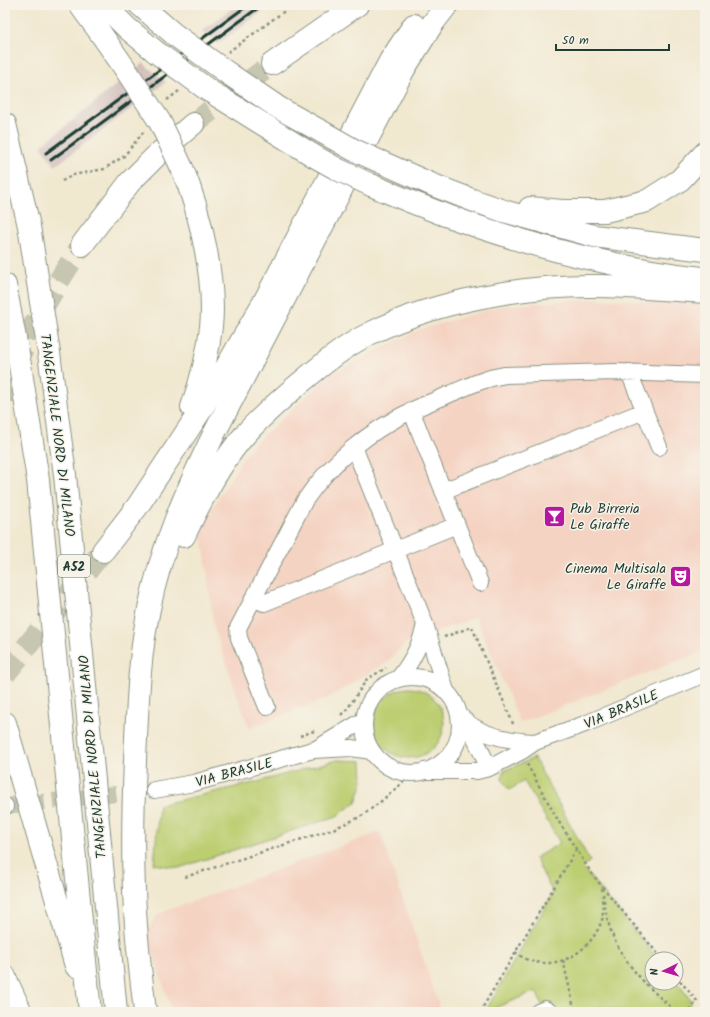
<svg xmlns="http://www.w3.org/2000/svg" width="710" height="1017" viewBox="0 0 710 1017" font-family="Kalam,sans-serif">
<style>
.built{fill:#f5d3c2}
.industrial{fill:#d1c0bd}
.green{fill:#bcce71;stroke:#6e8652}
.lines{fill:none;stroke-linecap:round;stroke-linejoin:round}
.minor-tunnel{stroke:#c7c6b1;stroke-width:16;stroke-dasharray:16 8;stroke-linecap:butt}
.highway-tunnel{stroke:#c7c6b1;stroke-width:22;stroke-dasharray:22 11;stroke-linecap:butt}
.minor-casing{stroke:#889282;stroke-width:18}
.major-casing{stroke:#889282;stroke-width:22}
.highway-casing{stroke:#889282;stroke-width:24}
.path{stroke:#889282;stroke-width:2.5;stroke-dasharray:3 3;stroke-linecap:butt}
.minor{stroke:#fff;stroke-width:16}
.major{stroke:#fff;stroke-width:20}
.highway{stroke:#fff;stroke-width:22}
.rail{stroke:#1f3d34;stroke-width:3}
.highway-bridge-casing{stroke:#889282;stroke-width:24;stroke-linecap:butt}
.highway-bridge{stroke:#fff;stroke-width:22}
.labels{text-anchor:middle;stroke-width:3;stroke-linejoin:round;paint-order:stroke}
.shield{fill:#f7f3e8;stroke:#60746a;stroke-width:1}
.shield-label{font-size:13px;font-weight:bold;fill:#1f3d34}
.street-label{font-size:14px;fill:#1f3d34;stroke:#f7f3e8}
.poi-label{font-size:14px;fill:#1f3d34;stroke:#f7f3e8;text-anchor:start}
</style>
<rect width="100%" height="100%" fill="#f7f3e8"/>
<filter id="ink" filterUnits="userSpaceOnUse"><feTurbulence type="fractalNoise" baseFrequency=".025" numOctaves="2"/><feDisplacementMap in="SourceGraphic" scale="8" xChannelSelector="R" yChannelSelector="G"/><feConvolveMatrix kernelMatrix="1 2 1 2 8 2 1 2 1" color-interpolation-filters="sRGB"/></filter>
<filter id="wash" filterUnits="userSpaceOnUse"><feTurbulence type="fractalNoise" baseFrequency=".012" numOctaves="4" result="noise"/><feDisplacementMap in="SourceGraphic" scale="16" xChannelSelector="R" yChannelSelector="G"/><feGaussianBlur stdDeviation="0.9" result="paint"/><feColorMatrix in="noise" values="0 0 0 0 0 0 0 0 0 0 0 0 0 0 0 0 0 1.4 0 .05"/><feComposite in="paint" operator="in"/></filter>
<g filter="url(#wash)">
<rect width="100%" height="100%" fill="#f1e8d0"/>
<path class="built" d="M594,299L705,303V650L520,723L476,617L406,643L386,663L327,698L249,728L214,628L201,525L251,447L330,375L418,330L499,306Z
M380,832L441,1012H172L146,932L158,914Z"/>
<path class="industrial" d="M237,5H271L218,44L202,31Z
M143,63L166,82L55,166L41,146Z"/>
<path class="green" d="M374 723a35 35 0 1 1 70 0a35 35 0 1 1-70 0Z
M534,758L590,861L583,868L658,959H652V983H676V981L691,1000V1003L684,1012H628L612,1008L600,1007L582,1012H545L536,991L485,1012L553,893L535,858L560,843L524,781L509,790L502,779L503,771Z
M337,760L362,761L363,782L356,802L337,816L179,868L154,864L159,805L257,782Z"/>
</g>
<g filter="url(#ink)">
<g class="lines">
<path class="minor-tunnel" d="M5,806L154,790"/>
<path class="highway-tunnel" d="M193,124L272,64
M5,401C20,343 49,295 82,245
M5,674L103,551"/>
<defs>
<path id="minor" d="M629,372L659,447
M411,410L480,583
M354,447L425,624L446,691
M443,491L644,411
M253,598L264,603L457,525
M364 725a48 48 0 1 1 96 0a48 48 0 1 1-96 0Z
M398,679C411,663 421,645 425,624
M267,707L239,638L238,628L305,500C331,462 369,431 411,411C424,404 437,400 450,394C469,386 485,378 505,375L616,372L705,375
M459,715C464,719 468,724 474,727C491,738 515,741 535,742
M467,722L489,768
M316,749L364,720
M424,771H477L489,768L522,751L535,742L585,724L705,674
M154,790L194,783L313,750L351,748L372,751
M5,807V806
M538,1012L545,1009L550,1012"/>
<path id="major" d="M5,975L22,1012"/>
<path id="highway" d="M80,5L99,31L124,67
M104,5L127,28L156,52
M140,5L175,35
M272,64L357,5
M229,74L279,108L324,133
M208,90L314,156
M5,124L29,226L49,353L65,475L116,1012
M381,162L433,185L472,200L507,212L594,236L705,250
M182,168C200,211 216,281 211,327C208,355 201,381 192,407
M371,185C476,231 587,265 702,278
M530,208L562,211H605L647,201L680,180L705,153
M82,245L130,182L158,154L193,124
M5,285L19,359L38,480L90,1012
M184,536C199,504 220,463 243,437C258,419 276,404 293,389C317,369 342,347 371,333C436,301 524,285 596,286C632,286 669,290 705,292
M103,551L137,507L199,413L223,373L265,300L390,61L414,25
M5,723L76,966
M145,1012C142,983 138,954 136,925C131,863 133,800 136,738C138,695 140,651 149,609C161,548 187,489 214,434L404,69L433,23L447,5"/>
</defs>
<use href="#minor" class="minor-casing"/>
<use href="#major" class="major-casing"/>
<use href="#highway" class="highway-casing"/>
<path class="path" d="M228,52L293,5
M167,100L179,91
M62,181L73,175L104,169L124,156L145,130
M444,637L472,627L514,726
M341,715L348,708L367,679L386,668
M300,736L314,731
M527,764L559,822L592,874L662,959
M185,877L333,829L360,817L379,803L400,785L405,780L408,772
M602,888C604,899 605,910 608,921C617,959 648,988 677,1012
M515,952C519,955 523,958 528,960C560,971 591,951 602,920C604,913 602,903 602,896
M563,960L575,1012
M676,976L697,1001L688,1012
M480,1012L576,850"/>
<use href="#minor" class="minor"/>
<use href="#major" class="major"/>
<use href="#highway" class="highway"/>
<path class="rail" d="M46,153L248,5
M51,160L262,5"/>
<defs>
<path id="highway-bridge" d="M175,35L229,74
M156,52L208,90
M124,67L160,122L182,168
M324,133L354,150L381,162
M314,156L339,170L371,185"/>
</defs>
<use href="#highway-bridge" class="highway-bridge-casing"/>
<use href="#highway-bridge" class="highway-bridge"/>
</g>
</g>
<defs>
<symbol id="bar-square" viewBox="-11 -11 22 22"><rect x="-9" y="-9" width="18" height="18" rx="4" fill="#b5179e" stroke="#f7f3e8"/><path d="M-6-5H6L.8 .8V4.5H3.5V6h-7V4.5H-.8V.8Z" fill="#fff"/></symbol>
<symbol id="theatre-square" viewBox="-11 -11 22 22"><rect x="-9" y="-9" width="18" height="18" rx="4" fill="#b5179e" stroke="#f7f3e8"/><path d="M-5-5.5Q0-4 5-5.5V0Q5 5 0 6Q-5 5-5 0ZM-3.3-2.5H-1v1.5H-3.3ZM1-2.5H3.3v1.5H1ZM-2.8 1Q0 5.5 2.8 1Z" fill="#fff"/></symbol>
</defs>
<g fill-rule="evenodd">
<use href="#bar-square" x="542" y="504" width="25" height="25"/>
<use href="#theatre-square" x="668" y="564" width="25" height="25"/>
</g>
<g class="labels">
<rect class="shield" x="58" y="555" width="32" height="22" rx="3"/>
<g class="shield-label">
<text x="74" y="571">A52</text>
</g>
<g class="street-label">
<text transform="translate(58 435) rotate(83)" y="5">TANGENZIALE NORD DI MILANO</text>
<text transform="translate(621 709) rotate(-23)" y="5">VIA BRASILE</text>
<text transform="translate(92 757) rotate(-95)" y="5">TANGENZIALE NORD DI MILANO</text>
<text transform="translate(234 772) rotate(-15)" y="5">VIA BRASILE</text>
</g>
<g class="poi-label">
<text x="570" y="513">Pub Birreria<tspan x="570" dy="16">Le Giraffe</tspan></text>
<text x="666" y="573" text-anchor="end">Cinema Multisala<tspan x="666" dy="16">Le Giraffe</tspan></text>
</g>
</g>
<rect width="710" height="1017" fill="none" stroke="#f7f3e8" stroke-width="20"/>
<g transform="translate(664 971) rotate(265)"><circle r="19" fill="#f7f3e8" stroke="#a1aaa0"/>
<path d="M0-3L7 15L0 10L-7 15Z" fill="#b5179e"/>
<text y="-6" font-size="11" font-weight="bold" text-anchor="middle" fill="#1f3d34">N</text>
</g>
<path d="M556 44v6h113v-6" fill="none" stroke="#1f3d34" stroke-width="2"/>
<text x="562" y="44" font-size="12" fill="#1f3d34" stroke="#f7f3e8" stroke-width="3" paint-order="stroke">50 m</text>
</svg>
